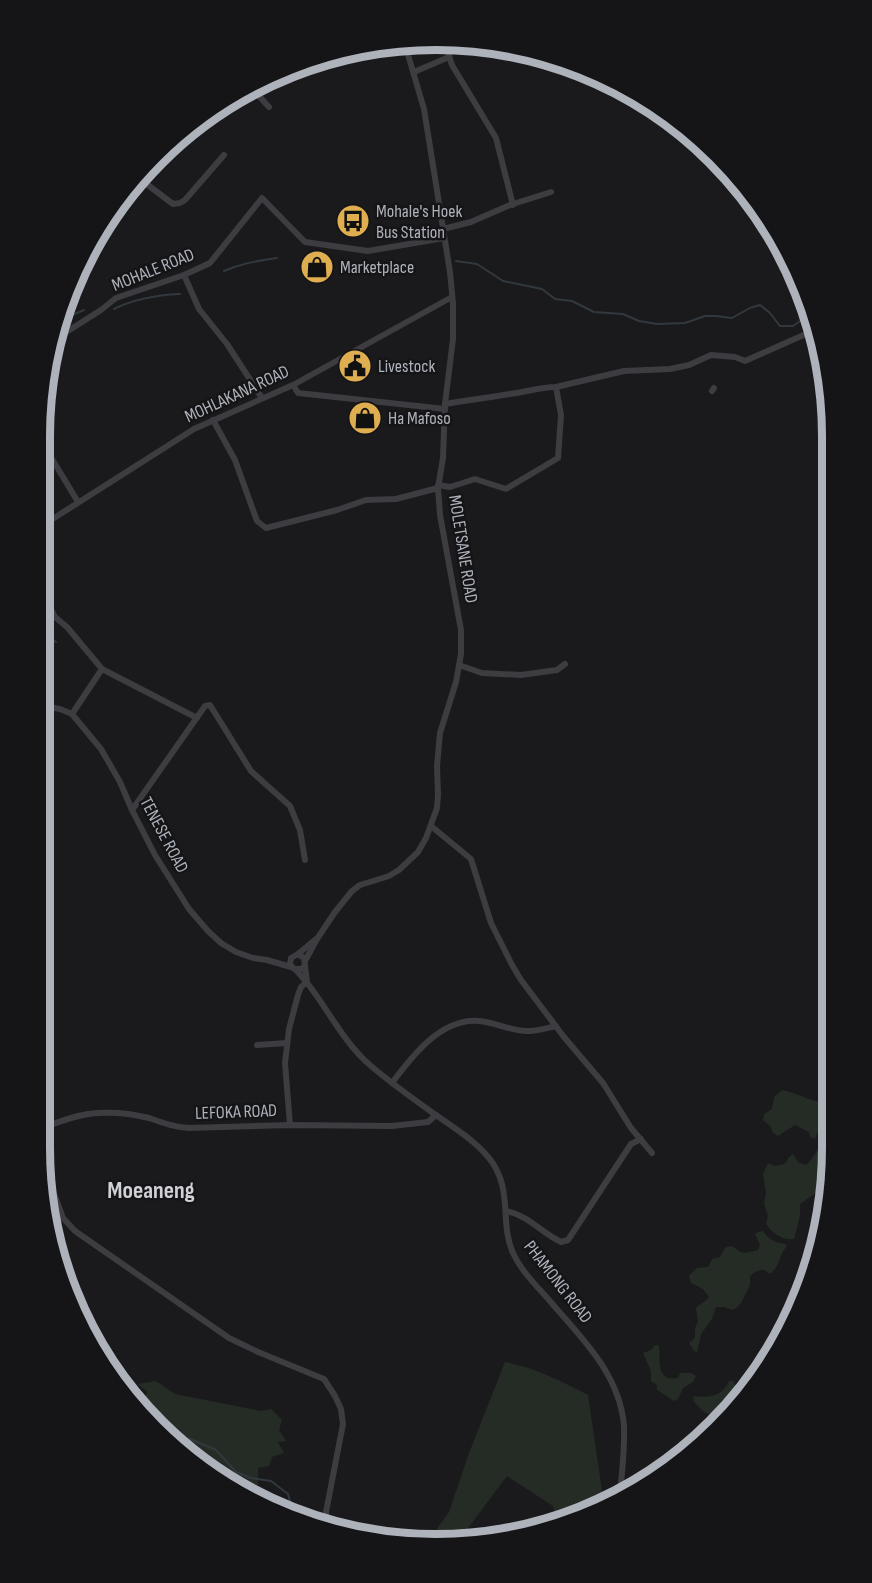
<svg xmlns="http://www.w3.org/2000/svg" width="872" height="1583" viewBox="0 0 872 1583" font-family="'Sofia Sans Condensed',sans-serif">
  <style>
    .green { fill: #242c25 }
    .lines { fill: none; stroke-linecap: round; stroke-linejoin: round }
    .stream { stroke: #31393f; stroke-width: 2 }
    .minor { stroke: #3c3c41; stroke-width: 6 }
    .labels { text-anchor: middle; dominant-baseline: central; stroke-width: 5; stroke-linejoin: round; paint-order: stroke }
    .poi-label { font-size: 18px; fill: #aeb2ba; stroke: #151517; text-anchor: start }
    .street-label { font-size: 18px; fill: #aeb2ba; stroke: #151517 }
    .district-label { font-size: 24px; font-weight: bold; fill: #cfd1d6; stroke: #151517 }
    .rim { fill: none; stroke: #aeb2ba; stroke-width: 8 }
  </style>
  <rect width="100%" height="100%" fill="#1a1a1c"/>
  <g class="green">
    <path d="M766 216 796 276 790 275 787 269 786 264 781 258 779 251 780 243 768 224Z"/>
    <path d="M782 1090C797 1093 809 1101 823 1102L827 1107 815 1139 810 1137 809 1132 795 1125 778 1136 773 1133 770 1126 763 1120 764 1114 772 1109 774 1097Z"/>
    <path d="M826 1139H832V1173L829 1189 813 1195 800 1204V1216L794 1239C783 1241 771 1233 766 1223L768 1216 764 1203 766 1193 763 1174 768 1163 775 1166 785 1164 789 1157 793 1154 799 1163 806 1165C815 1157 818 1147 826 1139Z"/>
    <path d="M763 1231C769 1240 775 1242 785 1244L787 1246C778 1256 781 1265 770 1274L764 1270C758 1270 753 1272 750 1277 751 1285 749 1286 746 1293 742 1301 741 1306 732 1310L724 1307H716L712 1319 701 1334 697 1352 694 1351 689 1343 695 1338V1328L698 1321 696 1308C700 1303 706 1302 709 1297L703 1289 691 1283 689 1276 697 1268 708 1267 712 1259 720 1257 725 1248 730 1246C735 1247 737 1250 741 1252 746 1254 753 1251 758 1250L760 1245 755 1234 758 1232Z"/>
    <path d="M655 1345 659 1346C661 1360 655 1382 678 1378L680 1373H691L696 1376 693 1382 683 1388 678 1399 674 1401 657 1390V1385L651 1381V1371L643 1353 651 1350Z"/>
    <path d="M505 1362C536 1368 560 1381 588 1395L604 1504 588 1514 558 1521 553 1506 507 1476 457 1543 431 1540 434 1533 449 1512 469 1453Z"/>
    <path d="M156 1381 175 1394 261 1411 271 1409 282 1420 279 1430 286 1441 278 1442 284 1453 272 1457 269 1466 258 1468V1491L253 1494 216 1477 125 1393 145 1395 148 1392 137 1384Z"/>
    <path d="M729 1381H733L737 1387 734 1389 739 1396 722 1416C708 1417 701 1411 693 1400L694 1396C709 1398 722 1397 729 1381Z"/>
  </g>
  <g class="lines">
    <g class="stream">
      <path d="M456 261 477 264 503 281 542 289 555 299 572 301 594 312 623 314 639 321 657 324 685 323 705 316H716L732 318 750 308 760 305 770 313 780 326H793L813 312"/>
      <path d="M224 271C242 263 258 261 277 258"/>
      <path d="M114 309C134 299 157 295 180 294"/>
      <path d="M810 315 815 321"/>
      <path d="M58 321 84 310"/>
      <path d="M818 335V336"/>
      <path d="M829 381 825 395 824 407 830 412"/>
      <path d="M40 638 51 639 56 642"/>
      <path d="M173 1437 190 1439 216 1450 236 1472 251 1478 271 1481 288 1494 293 1512"/>
    </g>
    <g class="minor">
      <path d="M444 41 452 65 496 138 513 205"/>
      <path d="M414 72 449 57"/>
      <path d="M250 86 269 107"/>
      <path d="M136 176 173 204 180 203 185 200 224 155"/>
      <path d="M443 229 471 222 510 205 551 192"/>
      <path d="M184 275 199 309 227 344 262 398"/>
      <path d="M51 344 57 338 101 310 116 298 184 275 210 263 262 198 305 242 368 251 444 238"/>
      <path d="M293 385 298 393 445 409"/>
      <path d="M712 391 714 388"/>
      <path d="M445 404C467 400 488 398 510 394 525 392 541 387 556 387L624 371 670 369 689 365 711 355 735 357 745 361 817 329"/>
      <path d="M213 420 235 460 257 521 266 528 337 510 366 500 396 499 438 488"/>
      <path d="M40 439 78 502"/>
      <path d="M438 485 450 487 475 479 506 489 558 458 561 415 556 387"/>
      <path d="M40 527 194 429 293 385 452 297"/>
      <path d="M40 589 55 617 67 627 102 669 197 718"/>
      <path d="M459 665 482 673 521 675 557 670 565 664"/>
      <path d="M39 705 60 709 72 714 101 749 120 782 132 810 155 855 189 909 208 931 221 943 236 952 253 958 267 960 291 967"/>
      <path d="M72 714 102 669"/>
      <path d="M132 810 205 706 210 705 251 771 290 806 300 830 305 860"/>
      <path d="M431 826 471 859 491 923 512 965 521 980 564 1037 603 1083 631 1128 652 1153"/>
      <path d="M298 954 316 939"/>
      <path d="M305 961 317 939 335 912 352 891 360 885 389 876 399 870 418 852 426 838 437 808 438 795 437 766 440 733 456 682 461 654V630L440 515 438 488 443 458 445 404 453 339V303L450 272 424 109 404 41"/>
      <path d="M305 966 301 969H294L290 964 291 958 298 954 304 958 307 982"/>
      <path d="M296 970C300 975 304 979 308 984 329 1011 344 1043 371 1066 391 1083 412 1098 433 1113 452 1126 474 1140 489 1158 514 1189 499 1223 513 1253 522 1273 541 1290 555 1307 586 1342 620 1377 624 1426 625 1448 622 1472 620 1494"/>
      <path d="M257 1045 287 1043"/>
      <path d="M392 1083C412 1056 441 1018 479 1021 495 1022 512 1032 529 1031 538 1031 547 1028 556 1026"/>
      <path d="M290 1125 285 1063 289 1029 298 995 301 987 307 982"/>
      <path d="M39 1128C60 1123 75 1114 98 1113 114 1112 133 1114 149 1118 163 1123 174 1127 189 1128L290 1125 392 1126 428 1122 436 1115"/>
      <path d="M42 1164 48 1177 63 1218 75 1231 229 1338 258 1352 324 1379 335 1396 341 1409 343 1424 326 1512 327 1523 331 1530"/>
      <path d="M506 1211C530 1216 540 1232 561 1242L568 1240 631 1144 641 1139"/>
    </g>
  </g>
  <defs>
    <g id="bus-disc" transform="scale(1.725)"><circle r="9.5" fill="#deae50" stroke="#151517"/><path d="M-5-6H5V4H4V6H2V4H-2V6H-4V4H-5ZM-3.5-4V0h7V-4ZM-3.5 1.2v1.5H-2V1.2ZM2 1.2v1.5H3.5V1.2Z" fill="#111"/></g>
    <g id="shop-disc" transform="scale(1.725)"><circle r="9.5" fill="#deae50" stroke="#151517"/><path d="M-5-2.5h2.3a2.7 3.5 0 0 1 5.4 0H5L5.5 6h-11ZM-1.5-2.5h3a1.5 2.3 0 0 0-3 0Z" fill="#111"/></g>
    <g id="civic-disc" transform="scale(1.725)"><circle r="9.5" fill="#deae50" stroke="#151517"/><path d="M-.6-6.5H3V-4.5H.6V-3L4-1V1h2V6H-6V1h2V-1L-.6-3ZM-1.2 2.5V6h2.4V2.5Z" fill="#111"/></g>
  </defs>
  <g fill-rule="evenodd">
    <use href="#bus-disc" x="353" y="221"/>
    <use href="#shop-disc" x="317" y="267"/>
    <use href="#civic-disc" x="355" y="366"/>
    <use href="#shop-disc" x="365" y="418"/>
  </g>
  <g class="labels">
    <g class="poi-label">
      <text x="376" y="211">Mohale's Hoek<tspan x="376" dy="21">Bus Station</tspan></text>
      <text x="340" y="267">Marketplace</text>
      <text x="378" y="366">Livestock</text>
      <text x="388" y="418">Ha Mafoso</text>
    </g>
    <g class="street-label">
      <text transform="translate(153 270) rotate(-22)">MOHALE ROAD</text>
      <text transform="translate(237 394) rotate(-25)">MOHLAKANA ROAD</text>
      <text transform="translate(463 549) rotate(81)">MOLETSANE ROAD</text>
      <text transform="translate(164 835) rotate(62)">TENESE ROAD</text>
      <text transform="translate(236 1112) rotate(-2)">LEFOKA ROAD</text>
      <text transform="translate(558 1282) rotate(52)">PHAMONG ROAD</text>
    </g>
    <g class="district-label">
      <text x="151" y="1190">Moeaneng</text>
    </g>
  </g>
  <path d="M0 0H872V1583H0ZM436 50H436A386 386 0 0 1 822 436V1148A386 386 0 0 1 436 1534H436A386 386 0 0 1 50 1148V436A386 386 0 0 1 436 50Z" fill="#151517" fill-rule="evenodd"/>
  <path class="rim" d="M436 50H436A386 386 0 0 1 822 436V1148A386 386 0 0 1 436 1534H436A386 386 0 0 1 50 1148V436A386 386 0 0 1 436 50Z"/>
</svg>
